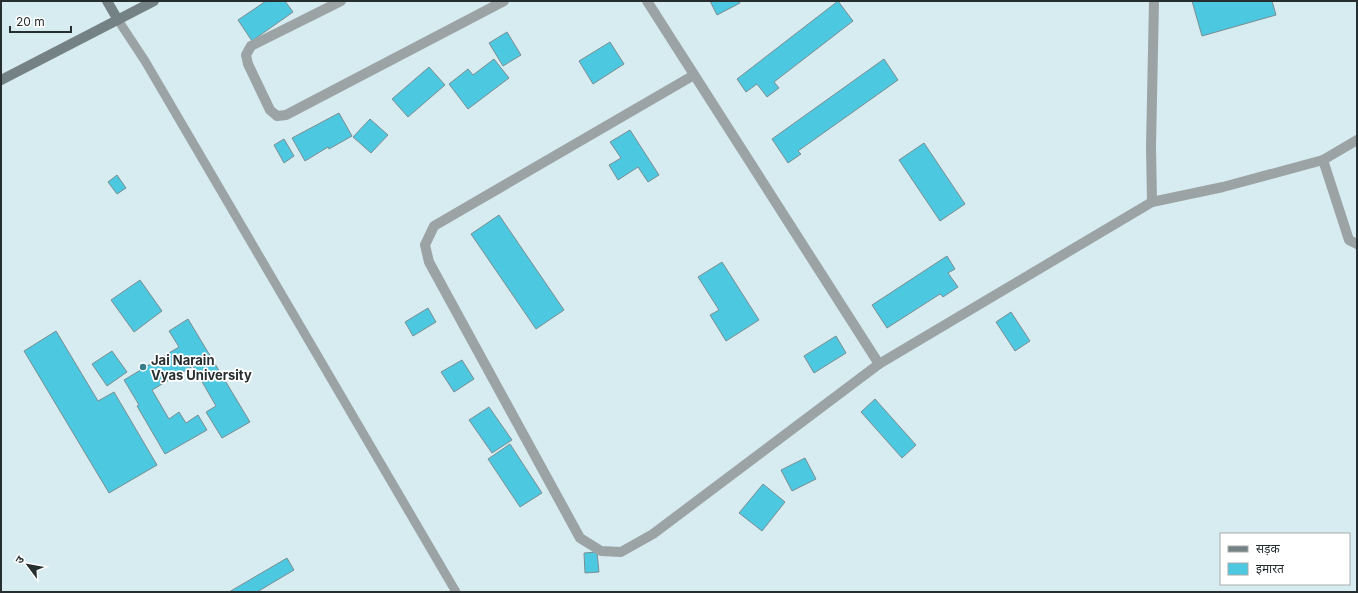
<svg xmlns="http://www.w3.org/2000/svg" width="1358" height="593" viewBox="0 0 1358 593" font-family="Inter,'Noto Sans Devanagari',sans-serif">
  <style>
    .building { fill: #4cc8e0; stroke: #7b8e92 }
    .lines { fill: none; stroke-linecap: round; stroke-linejoin: round }
    .lane { stroke: #9ba3a5; stroke-width: 9 }
    .street { stroke: #9ba3a5; stroke-width: 10 }
    .secondary { stroke: #758285; stroke-width: 10 }
    .poi-dot { fill: #377c8a; stroke: #fff; stroke-width: 1.5 }
    .labels { text-anchor: middle; dominant-baseline: central; stroke-width: 3.5; stroke-linejoin: round; paint-order: stroke }
    .poi-label { font-size: 13px; font-weight: bold; fill: #262e30; stroke: #fff; text-anchor: start }
  </style>
  <rect width="100%" height="100%" fill="#d7ecf1"/>
  <g class="building">
    <path d="M266 1H285L293 12 252 41 238 20Z"/>
    <path d="M710 1H739L740 3 717 15Z"/>
    <path d="M838 1 853 21 774 82 779 88 767 97 757 84 746 92 737 79Z"/>
    <path d="M1192 1H1272L1276 15 1202 36Z"/>
    <path d="M507 32 521 55 503 66 489 43Z"/>
    <path d="M610 42 624 64 593 84 579 61Z"/>
    <path d="M494 59 509 78 468 109 449 84 468 69 473 75Z"/>
    <path d="M884 59 898 80 798 151 801 154 788 163 772 139Z"/>
    <path d="M429 67 445 85 408 117 392 99Z"/>
    <path d="M339 113 352 136 329 149 328 147 305 161 292 138Z"/>
    <path d="M370 119 388 135 371 153 353 137Z"/>
    <path d="M630 130 659 175 648 182 638 167 618 180 609 165 621 158 610 142Z"/>
    <path d="M284 139 294 156 284 163 274 145Z"/>
    <path d="M924 143 965 204 940 221 899 160Z"/>
    <path d="M117 175 126 188 117 194 108 182Z"/>
    <path d="M499 215 564 310 536 329 471 234Z"/>
    <path d="M947 256 955 269 948 273 958 287 943 297 940 294 887 328 872 305Z"/>
    <path d="M722 262 759 320 726 341 710 315 719 310 698 277Z"/>
    <path d="M140 280 162 311 134 332 111 300Z"/>
    <path d="M428 308 436 322 413 336 405 322Z"/>
    <path d="M1011 312 1030 341 1015 351 996 322Z"/>
    <path d="M188 319 250 422 222 438 206 412 216 406 193 366 152 390 169 419 179 412 186 423 198 415 207 430 165 454 137 406 139 405 124 380 179 347 169 331Z"/>
    <path d="M56 331 98 401 114 392 157 465 109 493 24 351Z"/>
    <path d="M836 336 846 353 814 373 804 356Z"/>
    <path d="M112 351 127 372 107 386 92 364Z"/>
    <path d="M462 360 474 379 454 392 441 372Z"/>
    <path d="M875 399 916 445 902 458 861 412Z"/>
    <path d="M489 407 512 440 492 453 469 420Z"/>
    <path d="M510 444 542 493 520 507 488 459Z"/>
    <path d="M805 458 816 479 792 491 781 470Z"/>
    <path d="M763 484 785 502 762 531 739 513Z"/>
    <path d="M597 552 599 572 585 573 584 553Z"/>
    <path d="M287 558 294 570 257 592H229Z"/>
  </g>
  <g class="lines">
    <path class="lane" d="M118 20 145 61 456 592"/>
    <g class="street">
      <path d="M341 1 251 46 246 55 248 64 270 110 277 116 286 115 504 1"/>
      <path d="M647 1 879 364"/>
      <path d="M694 75 434 226 425 245 429 262 580 538 601 551 621 552 653 534 879 364 1152 202 1151 146 1154 1"/>
      <path d="M1323 160 1349 240 1357 244"/>
      <path d="M1152 202 1223 187 1323 160 1357 140"/>
    </g>
    <g class="secondary">
      <path d="M107 1 118 20"/>
      <path d="M1 80 154 1"/>
    </g>
  </g>
  <circle class="poi-dot" cx="143" cy="367" r="4"/>
  <g class="labels">
    <g class="poi-label">
      <text x="151" y="360">Jai Narain<tspan x="151" dy="15">Vyas University</tspan></text>
    </g>
  </g>
  <rect width="1358" height="593" fill="none" stroke="#262e30" stroke-width="4"/>
  <rect x="1220" y="533" width="130" height="52" fill="#ffffff" stroke="#a8abac"/>
  <rect x="1228" y="546" width="20" height="6" fill="#758285" stroke="#a8abac"/>
  <text x="1256" y="553" font-size="12" fill="#262e30">सड़क</text>
  <rect x="1228" y="563" width="20" height="12" fill="#4cc8e0" stroke="#a8abac"/>
  <text x="1256" y="573" font-size="12" fill="#262e30">इमारत</text>
  <g transform="translate(28 565) rotate(302)" stroke="#ffffff" stroke-width="3" paint-order="stroke">
  <path d="M0-3L7 15L0 10L-7 15Z" fill="#262e30"/>
  <text y="-6" font-size="11" font-weight="bold" text-anchor="middle" fill="#262e30">उ</text>
  </g>
  <path d="M10 26v6h61v-6" fill="none" stroke="#262e30" stroke-width="2"/>
  <text x="16" y="26" font-size="12" fill="#262e30" stroke="#ffffff" stroke-width="3" paint-order="stroke">20 m</text>
</svg>
